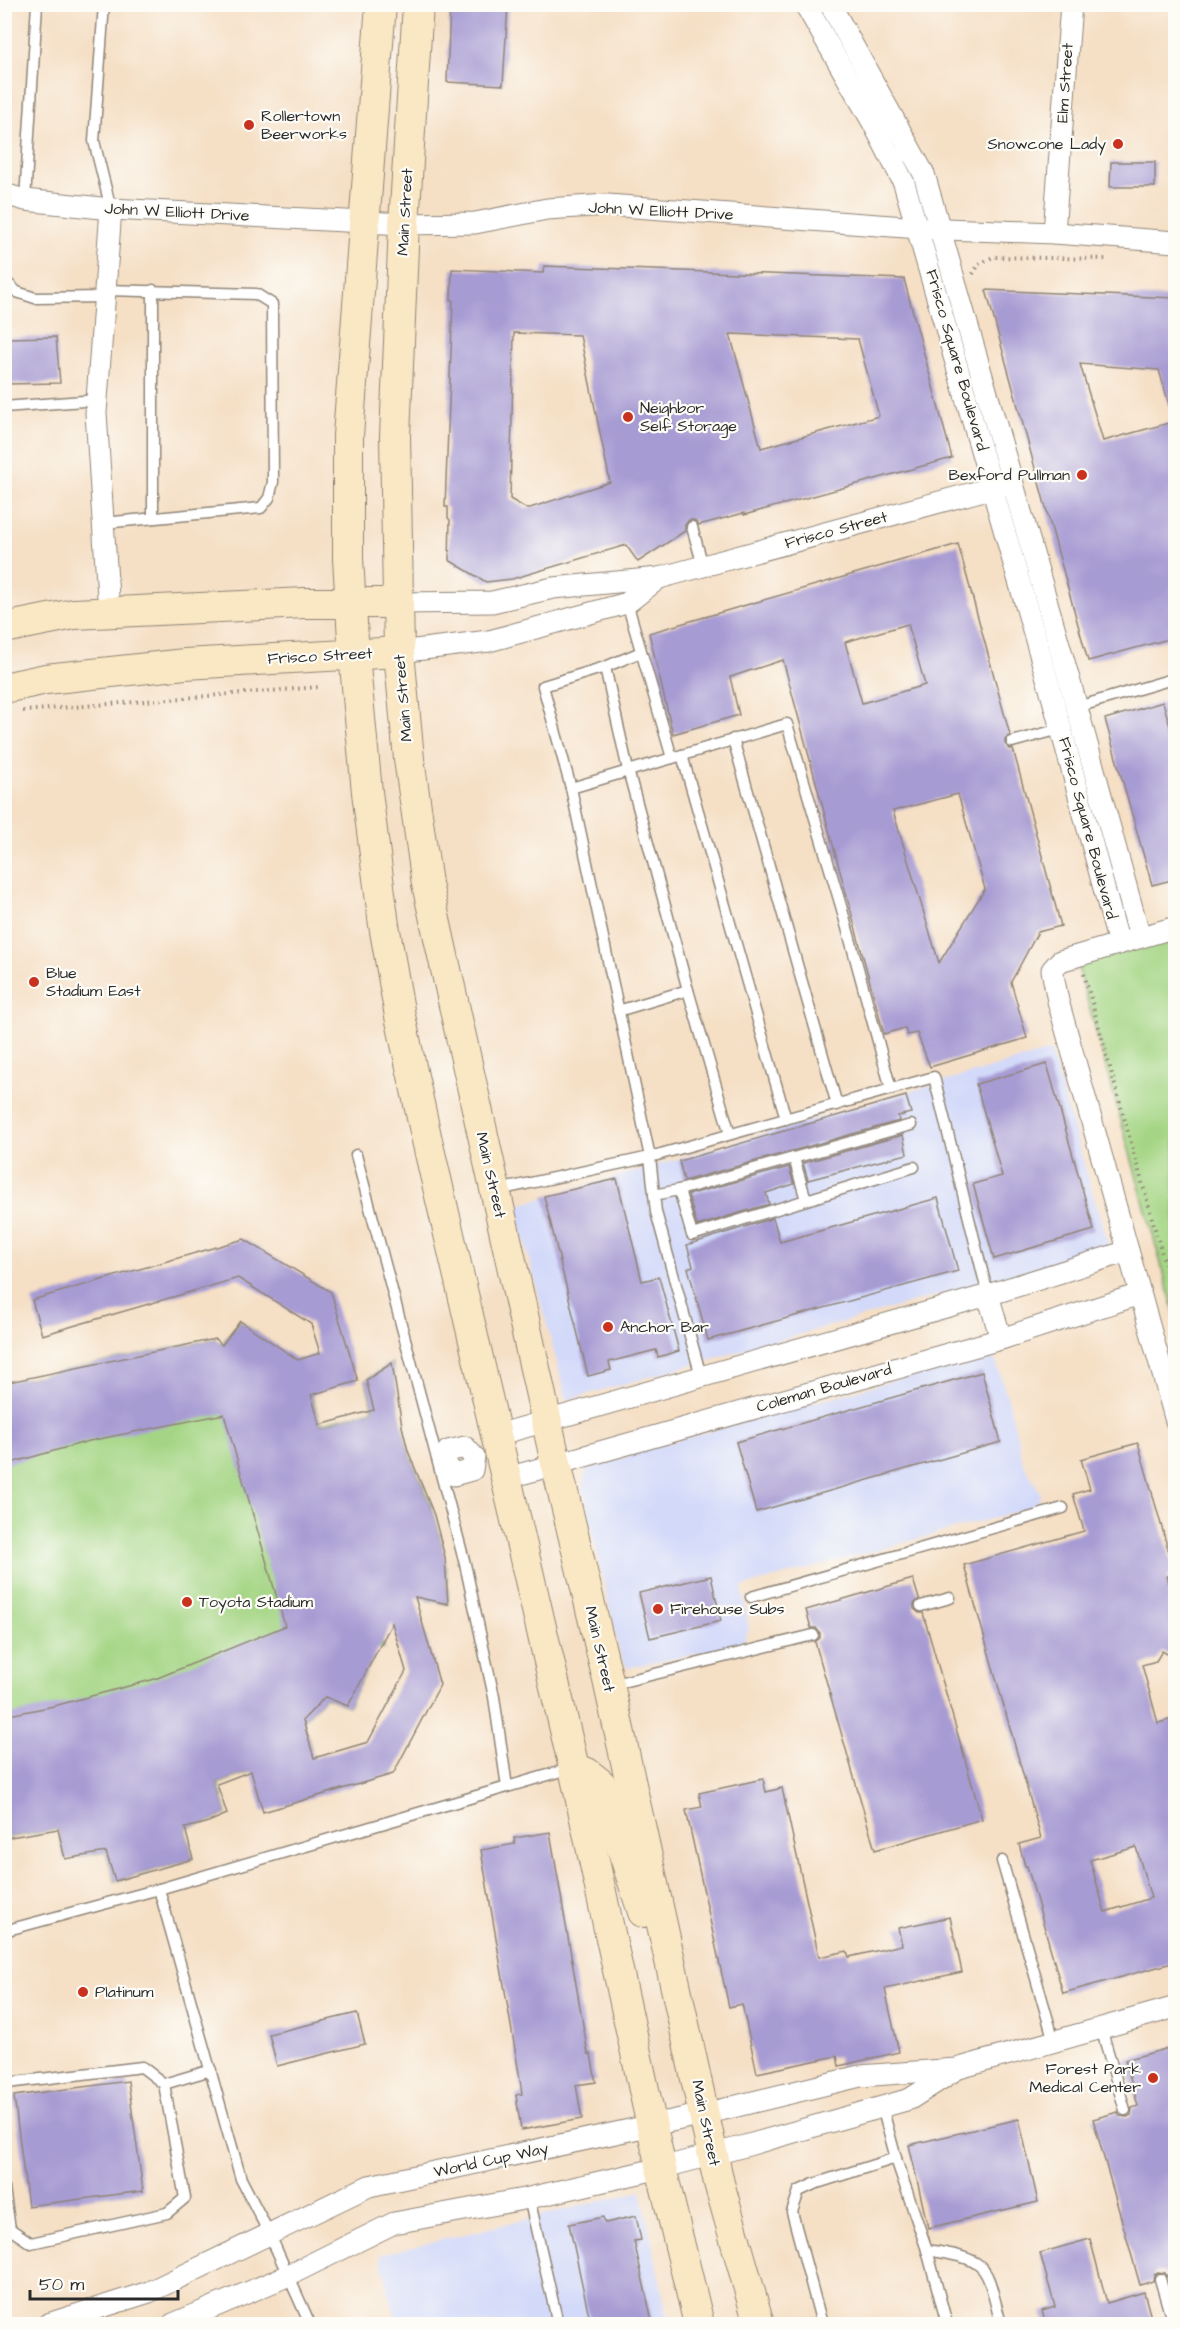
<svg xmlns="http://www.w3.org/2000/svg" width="1180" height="2329" viewBox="0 0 1180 2329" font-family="'Architects Daughter',sans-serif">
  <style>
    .built { fill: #d2d9f9 }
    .green { fill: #a4d584; stroke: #688058; stroke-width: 1.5 }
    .building { fill: #a79bd3; fill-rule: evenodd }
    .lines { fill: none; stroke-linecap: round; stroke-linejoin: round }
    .lane-casing { stroke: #908578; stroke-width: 13 }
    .street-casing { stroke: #908578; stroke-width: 23 }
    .secondary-casing { stroke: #908578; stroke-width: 32 }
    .path { stroke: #908578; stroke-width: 4; stroke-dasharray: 1.5 4.5; stroke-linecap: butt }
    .lane { stroke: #fff; stroke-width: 10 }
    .street { stroke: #fff; stroke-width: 21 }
    .secondary { stroke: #fae7c3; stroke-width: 30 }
    .poi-dot { fill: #c8321e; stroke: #fdfcf7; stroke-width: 2 }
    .labels { text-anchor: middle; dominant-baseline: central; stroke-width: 4.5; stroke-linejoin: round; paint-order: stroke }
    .street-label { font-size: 16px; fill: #2b2b2b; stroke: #fdfcf7 }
    .poi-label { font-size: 16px; fill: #2b2b2b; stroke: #fdfcf7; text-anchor: start }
  </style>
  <rect width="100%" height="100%" fill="#fdfcf7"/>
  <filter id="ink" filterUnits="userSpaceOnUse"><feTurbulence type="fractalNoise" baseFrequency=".0167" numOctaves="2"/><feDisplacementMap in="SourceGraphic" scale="12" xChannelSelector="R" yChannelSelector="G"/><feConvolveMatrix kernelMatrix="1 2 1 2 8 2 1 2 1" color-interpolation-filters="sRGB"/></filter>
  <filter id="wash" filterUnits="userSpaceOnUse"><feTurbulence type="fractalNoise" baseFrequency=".008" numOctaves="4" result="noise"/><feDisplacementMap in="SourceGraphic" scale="24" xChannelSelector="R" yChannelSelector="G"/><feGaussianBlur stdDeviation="1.35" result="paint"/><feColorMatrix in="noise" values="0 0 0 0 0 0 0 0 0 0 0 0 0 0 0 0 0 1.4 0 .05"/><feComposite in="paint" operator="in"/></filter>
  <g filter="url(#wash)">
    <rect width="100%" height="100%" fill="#f5dfc5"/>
    <g class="built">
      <path d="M1050 1051 1109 1247 567 1400 515 1206Z"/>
      <path d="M988 1354 996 1362 1008 1399 1023 1462 1041 1494 1034 1507 742 1587 749 1629 743 1644 628 1668 621 1658 583 1490 586 1470 664 1444Z"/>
      <path d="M641 2191 669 2324H397L380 2255Z"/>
    </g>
    <g class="green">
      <path d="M1175 936V1314L1077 964Z"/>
      <path d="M240 1321 296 1360 301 1359 320 1424 373 1410 366 1380 392 1363C396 1392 399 1421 408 1449 412 1464 420 1477 426 1492 440 1528 448 1564 448 1604L427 1600 416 1566 365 1582 384 1648 349 1647 372 1660 348 1706 325 1697 303 1720 311 1748 218 1784 227 1814 206 1823 185 1828 193 1859 115 1881 106 1852 65 1859 58 1829 5 1838V1383L215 1339 222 1344Z"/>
    </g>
    <g id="blocks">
      <g class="building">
        <path d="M450 4H508L503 85 447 82Z"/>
        <path d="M1111 162H1155V187H1110Z"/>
        <path d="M544 266 904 279 952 458 744 515V513L699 525 694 520H689L685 525V531L638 562 626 545 512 579 486 582 449 560 450 520 448 518V507H445L453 300H451L452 269 543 273ZM514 333 580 335 610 482 527 509 510 499ZM730 334 858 339 879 416 761 448Z"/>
        <path d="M986 290 1176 298V411H1171L1159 370 1080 364 1103 441 1176 421V637L1088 661Z"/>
        <path d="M56 337 60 383 4 384V338Z"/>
        <path d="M958 544 1010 735 1005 740V744L1010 749H1013L1061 926 1038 932 1011 982 1027 1038 930 1067 917 1033 907 1035 905 1028 884 1034 783 660 730 677 739 715 673 734 649 633ZM908 624 925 685 862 703 845 642ZM958 794 985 889 939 963 893 811Z"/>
        <path d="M1163 702 1176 747V879L1152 885 1105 719Z"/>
        <path d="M1047 1064 1094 1230 994 1259 973 1184 1002 1176 976 1084Z"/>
        <path d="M906 1096 911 1113 898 1116 899 1121 684 1181 679 1161Z"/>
        <path d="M903 1135 907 1154 808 1180 803 1163Z"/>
        <path d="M789 1167 794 1184 766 1193 769 1204 697 1226 688 1195Z"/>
        <path d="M617 1179 642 1281 659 1277 679 1351 658 1357 656 1350 609 1362 611 1370 588 1376 544 1196Z"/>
        <path d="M938 1198 958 1271 708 1340 688 1268 693 1266 687 1245 773 1218 780 1242Z"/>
        <path d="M244 1239 331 1292 358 1381 311 1395 320 1425 374 1410 366 1380 392 1363 402 1426 408 1451 434 1515 445 1557 448 1604 415 1597 440 1685 393 1774 263 1812 251 1771 217 1784 227 1814 206 1823 185 1828 193 1859 115 1881 106 1852 65 1859 58 1829 4 1838V1716L54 1706 155 1679 285 1626 224 1414 89 1441 4 1465V1383L215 1339 222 1345 240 1321 298 1360 320 1353 311 1324 238 1278 42 1335 32 1300ZM392 1623 406 1671 368 1742 314 1758 303 1720 325 1697 348 1706Z"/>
        <path d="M982 1372 1001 1442 756 1512 736 1442Z"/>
        <path d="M1138 1443 1175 1574 1167 1576 1176 1606V1659L1162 1651 1156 1661 1142 1665 1158 1723 1176 1718V1962L1063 1993 1027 1866H1025L1019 1844 1041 1838 964 1565 1084 1531 1073 1494 1090 1489 1081 1459ZM1136 1847 1151 1898 1105 1912 1090 1860Z"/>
        <path d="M711 1576 721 1621 650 1638 639 1593Z"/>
        <path d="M913 1579 919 1599 914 1604V1609L919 1613H923L982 1819 875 1850 815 1642 820 1638V1633L816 1628H811L806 1610Z"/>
        <path d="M763 1779 766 1792 782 1788 819 1957 847 1951 849 1957 902 1945 898 1928 950 1917 962 1972 885 1989 899 2052 839 2066 837 2056 757 2073 742 2004 729 2007 686 1810 702 1807 699 1793Z"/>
        <path d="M550 1832 588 2054H591L596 2082 576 2085 582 2119 521 2130 516 2095 522 2094 519 2073 481 1850 515 1844 514 1838Z"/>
        <path d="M357 2013 365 2044 277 2066 269 2034Z"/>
        <path d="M1176 2046V2275L1167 2277 1165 2273 1158 2272 1154 2274 1153 2281 1140 2285 1093 2119 1118 2112 1120 2116 1127 2117 1131 2115 1132 2108 1138 2106 1125 2060Z"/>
        <path d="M128 2081 143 2191 28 2206 14 2096Z"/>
        <path d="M1019 2119 1038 2202 928 2228 909 2145Z"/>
        <path d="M636 2216 641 2240 634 2241 653 2325H591L569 2224 603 2217 605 2223Z"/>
        <path d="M1090 2239 1107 2303 1144 2292 1153 2325H1046L1042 2311 1055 2307 1040 2253Z"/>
      </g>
    </g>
  </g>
  <g filter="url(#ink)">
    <use href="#blocks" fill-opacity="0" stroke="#908578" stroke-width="1.5"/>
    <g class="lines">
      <g class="lane-casing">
        <g id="lane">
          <path d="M104 4 94 141 111 209"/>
          <path d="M25 200 37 4"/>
          <path d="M4 280 17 292 35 298 104 297"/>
          <path d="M4 407 97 400"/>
          <path d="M153 518V290"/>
          <path d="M103 523 261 508 269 498 273 482 272 304 256 294 105 290"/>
          <path d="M692 527 703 566"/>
          <path d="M626 599 672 758"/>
          <path d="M605 667 641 652"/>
          <path d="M1074 708 1176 678"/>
          <path d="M733 739 837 1105"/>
          <path d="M1012 742 1064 728"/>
          <path d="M682 755 786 1119"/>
          <path d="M571 788 543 686 605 667 628 770 688 990"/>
          <path d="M618 1011 688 990 730 1134"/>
          <path d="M356 1155 465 1564 494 1697 507 1787"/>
          <path d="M794 1158 806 1200"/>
          <path d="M498 1190 650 1157 934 1077 988 1295"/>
          <path d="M679 1190 692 1235 914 1167"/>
          <path d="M654 1195 683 1189 911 1125"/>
          <path d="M701 1376 656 1212 650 1157 571 788 787 724 841 906 891 1089"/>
          <path d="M751 1597 1063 1508"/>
          <path d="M921 1606 950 1598"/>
          <path d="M610 1685 813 1635"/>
          <path d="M1002 1861 1054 2041"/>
          <path d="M159 1889 241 2179 269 2233 310 2324"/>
          <path d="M4 1931 159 1889 572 1768"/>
          <path d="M1101 2028 1125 2110"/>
          <path d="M164 2084 211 2070"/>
          <path d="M4 2086 7 2083 142 2067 164 2084 185 2198 167 2213 31 2243 10 2229 4 2188"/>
          <path d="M882 2107 897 2162 927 2250C992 2260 985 2265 1001 2324"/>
          <path d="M529 2198 558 2324"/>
          <path d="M927 2250 947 2324"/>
          <path d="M1160 2279 1173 2324"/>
          <path d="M822 2324 792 2212 799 2191 814 2184 896 2158"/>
        </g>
      </g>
      <g class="street-casing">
        <g id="street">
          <path d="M805 4 872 121 904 183 1051 692 1119 944"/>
          <path d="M830 4 924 174 1071 686 1140 937"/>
          <path d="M4 194 25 200 111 209 404 224 475 223 547 209 607 205 919 228 1054 233 1176 242"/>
          <path d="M1054 233 1071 4"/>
          <path d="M397 603 492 602 553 588 659 578 1006 484"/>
          <path d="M109 612 96 413 111 209"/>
          <path d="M399 652 489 641 627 603 659 578"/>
          <path d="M1176 927 1060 961 1052 970 1058 1001 1176 1421"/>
          <path d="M988 1295 1001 1339"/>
          <path d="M497 1435 988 1295 1128 1251"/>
          <path d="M465 1447 474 1457 472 1470 454 1475 445 1463 448 1451Z"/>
          <path d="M507 1478 1001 1339 1140 1294"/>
          <path d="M48 2324 149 2292 369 2186 704 2114 860 2076 956 2069 1176 2007"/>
          <path d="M173 2324 287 2276 394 2223 529 2198 661 2168 745 2146 910 2099 955 2070"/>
        </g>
      </g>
      <g class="secondary-casing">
        <g id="secondary">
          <path d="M381 4 348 436V559L354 655 367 792 384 925 400 1016 426 1136 574 1768 661 2168 699 2324"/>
          <path d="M418 4 404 224 395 436 399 652 409 759 427 884 556 1463 608 1680 719 2183 759 2324"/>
          <path d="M4 628 74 614 305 603H397"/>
          <path d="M4 688 46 679 185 664 399 652"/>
          <path d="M574 1768 587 1773 601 1784 643 1912"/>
        </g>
      </g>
      <g class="path">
        <path d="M973 274 979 264 993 257 1108 259"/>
        <path d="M23 711 319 687"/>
        <path d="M1084 974 1176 1304"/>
      </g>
      <use href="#lane" class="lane"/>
      <use href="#street" class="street"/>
      <use href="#secondary" class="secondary"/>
    </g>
  </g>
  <g class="poi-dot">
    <circle cx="249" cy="125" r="6"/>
    <circle cx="1118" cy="144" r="6"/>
    <circle cx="628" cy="417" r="6"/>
    <circle cx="1082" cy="475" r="6"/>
    <circle cx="34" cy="982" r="6"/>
    <circle cx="608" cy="1327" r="6"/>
    <circle cx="187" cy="1602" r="6"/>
    <circle cx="658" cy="1609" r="6"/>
    <circle cx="83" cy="1992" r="6"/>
    <circle cx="1153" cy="2078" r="6"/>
  </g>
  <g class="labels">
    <g class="street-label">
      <text transform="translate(1065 83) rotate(-86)">Elm Street</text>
      <text transform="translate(661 211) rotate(3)">John W Elliott Drive</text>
      <text transform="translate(177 212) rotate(3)">John W Elliott Drive</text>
      <text transform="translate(405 212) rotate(-87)">Main Street</text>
      <text transform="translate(957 360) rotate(74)">Frisco Square Boulevard</text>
      <text transform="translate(836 530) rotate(-15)">Frisco Street</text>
      <text transform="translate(320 656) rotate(-3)">Frisco Street</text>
      <text transform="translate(403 698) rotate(-95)">Main Street</text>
      <text transform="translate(1088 828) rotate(75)">Frisco Square Boulevard</text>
      <text transform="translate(491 1175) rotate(77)">Main Street</text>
      <text transform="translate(824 1388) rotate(-16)">Coleman Boulevard</text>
      <text transform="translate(600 1649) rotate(77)">Main Street</text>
      <text transform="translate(706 2123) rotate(78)">Main Street</text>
      <text transform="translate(491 2160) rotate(-12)">World Cup Way</text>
    </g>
    <g class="poi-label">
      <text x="261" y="116">Rollertown<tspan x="261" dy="18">Beerworks</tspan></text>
      <text x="1106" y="144" text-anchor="end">Snowcone Lady</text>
      <text x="640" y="408">Neighbor<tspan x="640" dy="18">Self Storage</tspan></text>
      <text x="1070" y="475" text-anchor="end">Bexford Pullman</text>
      <text x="46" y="973">Blue<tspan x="46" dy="18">Stadium East</tspan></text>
      <text x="620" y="1327">Anchor Bar</text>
      <text x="199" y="1602">Toyota Stadium</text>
      <text x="670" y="1609">Firehouse Subs</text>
      <text x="95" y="1992">Platinum</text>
      <text x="1141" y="2069" text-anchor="end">Forest Park<tspan x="1141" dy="18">Medical Center</tspan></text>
    </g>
  </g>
  <rect width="1180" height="2329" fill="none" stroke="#fdfcf7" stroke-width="24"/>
  <path d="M30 2290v9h148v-9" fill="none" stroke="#2b2b2b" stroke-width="3"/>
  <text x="39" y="2290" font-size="18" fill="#2b2b2b" stroke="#fdfcf7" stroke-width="4.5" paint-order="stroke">50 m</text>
</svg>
